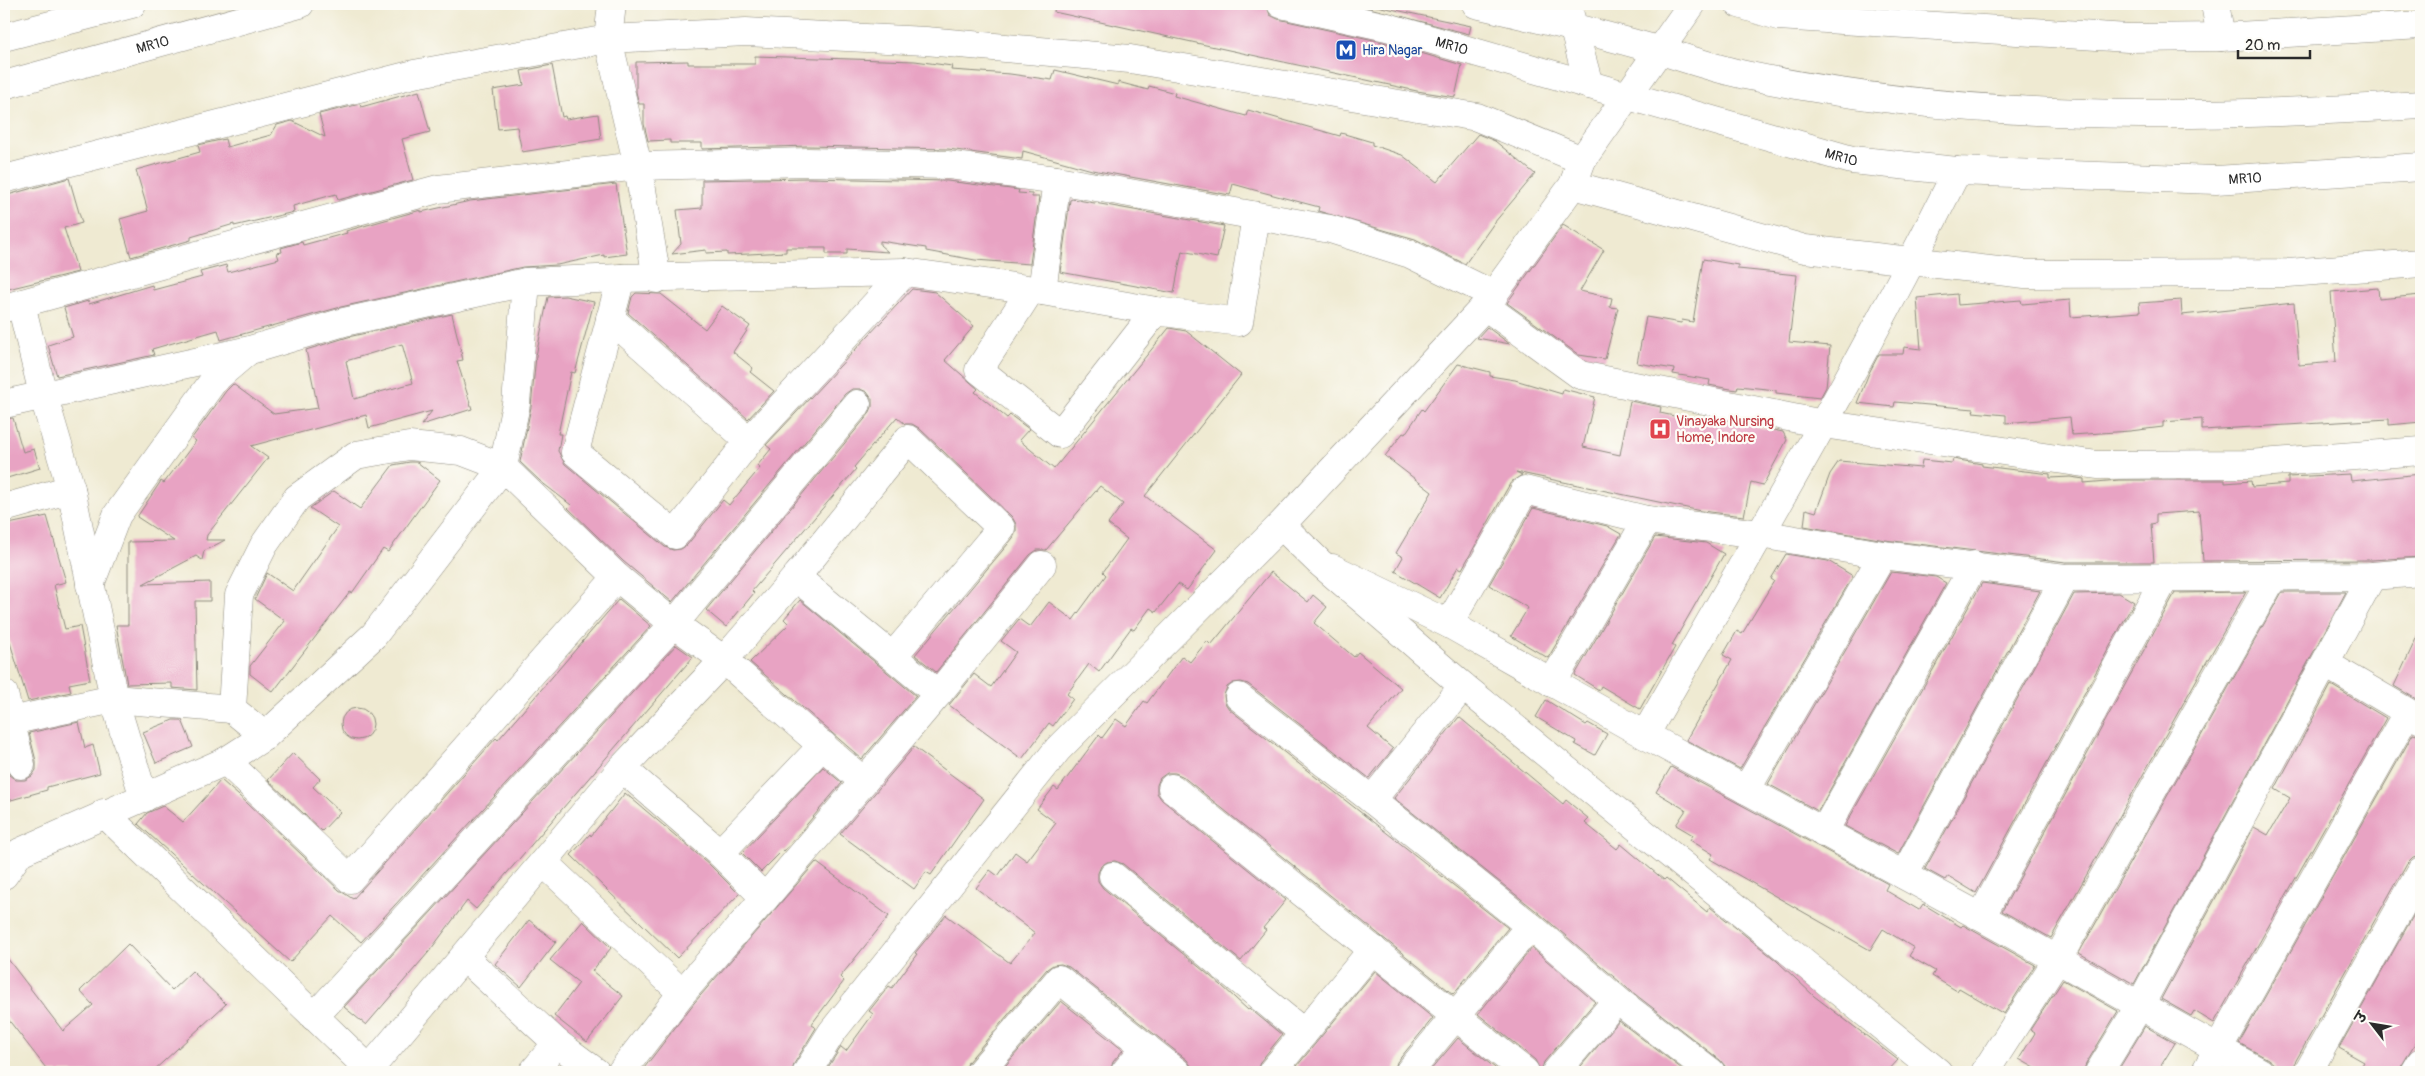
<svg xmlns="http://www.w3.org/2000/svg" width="2425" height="1076" viewBox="0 0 2425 1076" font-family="Pangolin,'Playpen Sans Deva',sans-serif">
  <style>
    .building { fill: #e8a3c3; fill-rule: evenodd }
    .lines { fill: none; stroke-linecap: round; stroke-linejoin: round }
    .street-casing { stroke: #8d8a7e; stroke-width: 29 }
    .secondary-casing { stroke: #8d8a7e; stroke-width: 29 }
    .primary-casing { stroke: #8d8a7e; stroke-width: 29 }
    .street { stroke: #fff; stroke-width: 28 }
    .secondary { stroke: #fff; stroke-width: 28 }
    .primary { stroke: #fff; stroke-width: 28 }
    .labels { text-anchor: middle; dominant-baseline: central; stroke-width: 4.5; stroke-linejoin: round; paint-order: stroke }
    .street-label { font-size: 14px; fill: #2b2b2b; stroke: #fdfcf7 }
    .transit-label { font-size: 14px; fill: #164399; stroke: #fdfcf7; text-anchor: start }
    .health-label { font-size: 14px; fill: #be3a42; stroke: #fdfcf7; text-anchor: start }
  </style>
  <rect width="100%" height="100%" fill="#fdfcf7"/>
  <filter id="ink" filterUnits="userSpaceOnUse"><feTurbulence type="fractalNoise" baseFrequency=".02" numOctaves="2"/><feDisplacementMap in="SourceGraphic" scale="10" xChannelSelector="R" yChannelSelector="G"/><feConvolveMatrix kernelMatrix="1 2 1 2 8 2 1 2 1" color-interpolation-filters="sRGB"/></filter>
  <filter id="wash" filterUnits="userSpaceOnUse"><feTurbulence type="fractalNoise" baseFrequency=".0096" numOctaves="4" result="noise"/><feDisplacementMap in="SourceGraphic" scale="20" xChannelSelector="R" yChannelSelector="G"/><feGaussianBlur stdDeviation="1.12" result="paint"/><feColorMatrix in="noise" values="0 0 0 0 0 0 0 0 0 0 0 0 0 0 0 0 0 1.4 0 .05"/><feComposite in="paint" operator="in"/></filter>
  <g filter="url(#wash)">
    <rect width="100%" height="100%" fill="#efead2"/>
    <g id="blocks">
      <g class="building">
        <path d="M1055 4H1266L1270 15 1278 19 1383 42 1462 65 1455 97 1417 91 1054 12Z"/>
        <path d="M1354 4H1367L1471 26 1469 34Z"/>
        <path d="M755 56 915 61 952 66 951 70 1010 74 1052 80 1055 70 1118 85V82L1148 90 1149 86 1175 93 1174 96 1246 116 1248 110 1340 136 1341 133 1372 142V145L1402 155 1437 182 1478 134 1495 141 1535 174 1494 223 1465 264 1415 239 1318 211 1319 207 1258 191 1233 184 1230 195 1092 170 1023 151 1022 159 948 149 808 146 702 149V143H670V140L648 141 644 124V104H639L636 92V62L688 61V64H755Z"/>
        <path d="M552 65 562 117 565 116 566 119 598 114 601 139 522 152 517 127 498 129 493 90 524 85 521 71Z"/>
        <path d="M419 91 430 132 402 139 413 180 338 200 336 194 293 206 294 212 234 226V224L191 237V240L131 257 120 219 148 211 136 170 200 152 198 145 225 139 227 147 271 135 277 125 292 121 325 137 319 114 360 104 361 107Z"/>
        <path d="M69 178 82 223 64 228 78 272 4 290V196Z"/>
        <path d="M808 178 947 181 1019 190 1018 193 1032 194V197H1039L1030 264 975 260 926 251V248L880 241V245L888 252 847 249V254H826V248H786V252L749 254 727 255V252L706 253V250L672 254 681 244 677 210 702 208V180Z"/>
        <path d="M616 184 627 254 604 257V255L557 265 523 267 341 307 221 340 218 330 152 349 154 355 57 376 48 345 73 337 64 308 88 301 89 304 152 285 153 290 202 277 200 272 226 265 228 272 279 259 277 253 282 252 281 248 302 242 303 245 347 233 346 231 421 210V212L470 201Z"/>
        <path d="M1072 199 1224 226 1217 258 1182 251 1174 293 1060 272 1070 200Z"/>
        <path d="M1563 225 1604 250 1580 291 1612 298 1610 307 1618 308 1605 359 1579 355 1507 303Z"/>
        <path d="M1703 259 1738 265V269L1797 275 1789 342 1830 346 1826 387 1820 398 1776 393V390L1738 386 1737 390 1725 388 1709 385 1710 380 1673 374 1674 369 1637 363 1646 317 1681 323 1682 320 1693 322Z"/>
        <path d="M2378 288 2379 299 2421 295V422L2389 425V419L2202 430V419L2163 422V427L2130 431 2072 435 2070 417 2006 423V415L1973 412 1974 409 1895 402 1894 407 1857 403 1869 373 1879 354H1903L1904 347 1921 349 1917 298 1957 294 1958 305 2021 300 2022 304 2070 300 2071 317 2140 312 2139 303 2181 300 2182 315 2294 303 2299 365 2336 362 2331 292Z"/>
        <path d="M912 289 935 292 974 326 945 360 978 389 975 392 1007 418 1010 415 1029 429 1019 440 1054 469 1169 328 1186 331 1241 375 1145 496 1217 550 1187 590 1178 584 1156 612 1150 608 1134 630 1131 628 1099 672 1089 664 1067 694 1073 699 1053 726 1049 723 1022 759 949 705 974 674 991 687 1016 652 1001 641 1019 619 1030 627 1049 602 1073 620 1106 575 1103 572 1127 539 1108 524 1123 504 1100 486 1046 550H1037L1030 555 936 672 915 655 1013 538 1016 532V524L1012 517 919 428 912 424H905L897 417 854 467 856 469 752 591 754 593 726 627 706 610 869 414 872 407V399L867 392 860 389H852L845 394 672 602 623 561 568 508 571 505 540 481 520 462 531 407 536 356 548 297 565 296 594 302 575 373 571 372 558 434H561L558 451 565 464 665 547 673 550 681 549 687 545 723 500 729 505 760 468 757 466 771 449 766 445Z"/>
        <path d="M636 293 661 294 705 329 722 306 750 326 733 352 753 368 750 372 774 391 748 419 628 313 632 297Z"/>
        <path d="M452 314 463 360 457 361 472 409 421 425 432 411 369 428 366 415 251 446 268 458 207 535 206 540H225L204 551 202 560 196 556 143 584 210 582V601H195L197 690 172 688V683L127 684 116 625H128V542L174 541 137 517 161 481 164 483 196 441 192 438 226 391 233 384 274 414 318 408 306 350 348 337ZM402 344 413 383 354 399 346 361Z"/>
        <path d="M1487 327 1510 344 1477 338Z"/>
        <path d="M1458 364 1490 372V376L1515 380 1562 394 1563 389 1595 397 1583 447 1620 455 1630 401 1661 407 1660 413 1698 421 1699 417 1703 418 1704 416 1783 432 1787 440 1763 485 1751 482 1744 516 1701 511 1516 472 1522 475 1511 482 1462 569 1458 567 1440 598 1395 571 1403 557 1396 553 1432 492 1385 456 1403 433 1405 434 1422 409 1424 411Z"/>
        <path d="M13 418 23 452 34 449 40 468 4 479V419Z"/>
        <path d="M1953 459 1982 464V466L2050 474V478L2070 477 2084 479V483L2119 480H2225V483L2251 481 2252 487 2288 484V477L2350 474 2351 481 2421 474V557L2371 560 2203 561 2199 511 2156 514V523L2151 524 2154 562H2066L1885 540 1804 526 1806 509 1816 512 1830 474 1839 461 1921 468 1922 460 1952 463Z"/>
        <path d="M410 462H417L440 480 388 552 383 549 352 593 350 592 273 692 250 674V666L285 621 255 599 267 573 293 591 338 527 310 508 334 491 360 509 393 465Z"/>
        <path d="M1533 508 1607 526 1621 534 1548 658 1511 636 1528 608 1489 585Z"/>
        <path d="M47 516 66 582 54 585 65 629 80 626 90 680 69 684 71 692 28 701 4 623V525Z"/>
        <path d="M1655 537 1706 543 1724 554 1672 645 1675 647 1640 709 1601 686 1599 690 1575 675Z"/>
        <path d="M1786 554 1828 561 1853 576 1740 769 1686 740 1732 660 1723 655 1737 631 1742 634 1774 581 1771 579Z"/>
        <path d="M1271 572 1308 602 1313 595 1327 607 1314 623 1354 657 1358 652 1401 688 1368 728 1393 749 1369 778 1248 684 1241 682 1233 683 1227 687 1224 695 1225 703 1229 709 1508 928 1453 994 1182 776 1175 773H1167L1160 778 1157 785V793L1162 800 1286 900 1263 928 1266 930 1241 961 1123 864 1115 861 1107 862 1101 866 1098 873V881L1103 888 1221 985 1248 1010 1249 1008 1282 1035 1260 1062 1257 1072H1192L1191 1066 1187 1060 1069 967 1061 964 1053 965 1047 969 968 1062 965 1072H825L841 1047 846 1051 873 1014 869 1011 889 986 892 988 917 954 915 953 946 915 1010 963 1035 933 976 888 990 870 998 876 1015 852 1027 861 1056 823 1037 809 1054 787 1058 790 1099 735 1102 738 1116 719 1126 726 1144 701 1147 703 1182 656 1190 662 1207 641 1211 645Z"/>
        <path d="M1891 572 1936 577 1946 583 1818 811 1768 784Z"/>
        <path d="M1982 583 2040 591 1898 854 1845 826Z"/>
        <path d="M2246 592 2051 938 2002 911 2175 593Z"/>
        <path d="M2282 592H2346L2134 984 2079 953Z"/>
        <path d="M2119 593 2134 602 1976 893 1948 876 1945 880 1925 869 2074 594Z"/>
        <path d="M619 599 651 626 361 942 332 916 290 962 138 824 147 813 163 806 183 822 221 780 247 803 339 890 353 899 496 738 498 740Z"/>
        <path d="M800 600 916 696 862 759 750 662 789 624 784 619Z"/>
        <path d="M2421 628V702L2394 686Z"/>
        <path d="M676 645 693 657 476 909 467 901 428 953 366 1025 344 1007Z"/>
        <path d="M2331 685 2386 718 2214 1023 2194 1011 2191 1016 2161 999 2254 827 2268 835 2290 798 2275 789Z"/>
        <path d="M1546 700 1586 725 1588 723 1607 734 1595 755 1575 744 1576 741 1536 717Z"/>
        <circle cx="357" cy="724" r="16"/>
        <path d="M1459 717 1563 804 1566 800 1589 819 1585 823 1617 849 1621 844 1664 880 1666 878 1707 912 1710 907 1777 961 1814 996 1898 1060 1887 1072H1726L1725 1066 1720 1060 1627 988 1540 914 1394 798Z"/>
        <path d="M173 720H182L193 747 156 763 143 732Z"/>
        <path d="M79 722 85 748 93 745 100 773 47 787V790L4 802V760L9 775 16 780H25L32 776 36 770V761L29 733Z"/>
        <path d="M2413 734 2421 736V855L2413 857 2407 863 2294 1064 2292 1072H2276L2274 1064 2268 1059 2239 1043Z"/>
        <path d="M914 747 984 799 931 875 926 872 914 889 840 834Z"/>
        <path d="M293 753 320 779 313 787 340 812 322 831 268 780Z"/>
        <path d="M823 767 842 783 784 851 783 850 761 872 742 853Z"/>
        <path d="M1671 767 1888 884 1885 890 1919 910 1923 904 1961 927 1963 925 2035 965 2004 1014 1959 988 1957 991 1932 976 1935 971 1909 956 1914 948 1883 929 1870 950 1710 859 1713 854 1690 840 1693 835 1676 825 1686 810 1656 792Z"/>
        <path d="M625 793 709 864 739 894 677 958 571 855 590 834 591 836Z"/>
        <path d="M816 862 889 916 840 977 844 981 811 1025 816 1028 794 1064 792 1072H641L694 1003Z"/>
        <path d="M2421 902V1033L2398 1072H2358L2364 1062 2339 1048Z"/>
        <path d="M529 920 556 942 521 987 495 964Z"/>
        <path d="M583 921 611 948 592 971 623 996 587 1042 554 1016 579 983 550 960Z"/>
        <path d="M128 944 172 990 192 971 226 1004 152 1072H49L4 1014V954L63 1031 93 1005 80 991Z"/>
        <path d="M1532 948 1595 1002 1544 1062 1541 1072 1535 1060 1478 1014Z"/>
        <path d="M1375 971 1433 1018 1397 1062 1394 1072H1292Z"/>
        <path d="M2063 980 2118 1011 2086 1064 2083 1072H2042L2019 1059 2035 1033 2030 1030Z"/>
        <path d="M1061 1001 1123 1050 1113 1062 1110 1072H1000Z"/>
        <path d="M1619 1021 1686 1072H1576Z"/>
        <path d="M2145 1026 2175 1043 2157 1072H2117Z"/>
        <path d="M1458 1038 1500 1072H1429Z"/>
      </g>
    </g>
  </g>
  <g filter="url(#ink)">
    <use href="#blocks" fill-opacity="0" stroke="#8d8a7e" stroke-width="1"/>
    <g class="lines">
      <g class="street-casing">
        <g id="street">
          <path d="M612 4 608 39 638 166 657 279"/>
          <path d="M1739 4 1778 16 2128 38 2221 37 2421 25"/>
          <path d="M2215 4 2221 37"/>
          <path d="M4 179 414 74 608 39 746 32 926 41 1130 59 1477 117 1582 160"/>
          <path d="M1573 185 1805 249 2025 274 2288 273 2421 263"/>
          <path d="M621 278 575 452 675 535 749 441 905 272"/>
          <path d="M1030 291 979 370 1060 434 1156 311"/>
          <path d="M1042 291 1057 180"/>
          <path d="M21 304 43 394 71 489 114 699 144 798"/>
          <path d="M1485 306 1580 375 1823 424 2097 465 2248 464 2421 451"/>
          <path d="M4 308 438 189 638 166 808 162 948 165 1057 180 1330 229 1410 254 1494 295"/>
          <path d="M610 318 749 441"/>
          <path d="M4 404 250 350 344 322 526 282 621 278 905 272 1042 291 1156 311 1239 322 1256 216"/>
          <path d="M4 508 71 489"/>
          <path d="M1332 568 1449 624 1645 735 1981 917 2260 1072"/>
          <path d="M90 585 117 515 214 380 248 351"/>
          <path d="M1449 624 1525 490 1647 520 1760 534 1883 555 2065 578 2372 576 2421 572"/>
          <path d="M2326 664 2421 720"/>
          <path d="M1552 683 1647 520"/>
          <path d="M4 694 21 765"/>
          <path d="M938 694 1042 565"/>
          <path d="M1239 697 1372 800 1530 926 1617 1000 1711 1072"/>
          <path d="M10 721 114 699 232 709"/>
          <path d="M1645 735C1751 549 1862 364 1957 171"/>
          <path d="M265 736 232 709 239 595 264 545 297 498 356 455 409 446 461 451 503 467 617 577 674 624 724 660 863 781"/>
          <path d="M226 761 350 879 617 577"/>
          <path d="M622 768 720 853 765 898"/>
          <path d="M1172 788 1525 1072"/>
          <path d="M1746 790 1883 555"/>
          <path d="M1372 800 1463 686"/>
          <path d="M104 813 372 1072"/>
          <path d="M1823 833 1974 565"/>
          <path d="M720 853 823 745"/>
          <path d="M544 863 682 993 765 898 938 694 796 577"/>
          <path d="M4 875 20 852 226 761 265 736 374 635 503 467 516 404 526 282"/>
          <path d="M1904 875 2065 578"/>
          <path d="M1113 876 1304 1033"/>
          <path d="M1981 917 2165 578"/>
          <path d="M465 958 557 1043 533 1072"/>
          <path d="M314 1017 674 624 857 404"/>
          <path d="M557 1043 596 1072"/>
          <path d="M367 1072 622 768 724 660 796 577 908 439 1001 528 893 656"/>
          <path d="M621 1072 682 993"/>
          <path d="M980 1072 1059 979 1177 1072"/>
          <path d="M1125 1072 1146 1047"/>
          <path d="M1272 1072 1373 949"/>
          <path d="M1409 1072 1530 926"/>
          <path d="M1556 1072 1617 1000"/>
          <path d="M1985 1072 2057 960 2273 577"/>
          <path d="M2099 1072 2140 1005 2372 576"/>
          <path d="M2205 1072 2407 713"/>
          <path d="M2308 1072 2421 871"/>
          <path d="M2415 1072 2421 1062"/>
        </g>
      </g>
      <g class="secondary-casing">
        <g id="secondary">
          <path d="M1567 4 1589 85"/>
          <path d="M1281 525 1319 562 1463 686 1938 1072"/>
          <path d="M807 1072 832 1032 1058 749 1281 525 1485 306 1573 185 1582 160 1692 4"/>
        </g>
      </g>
      <g class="primary-casing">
        <g id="primary">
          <path id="s1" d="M1281 4 1387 27 1852 160 1957 171 2216 180 2421 167"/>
          <path d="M1476 4C1537 18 1597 33 1658 50 1688 59 1719 70 1750 76 1972 122 2197 119 2421 105"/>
          <path d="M4 37 132 4"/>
          <path id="s2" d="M4 85 300 4"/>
        </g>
      </g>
      <use href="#street" class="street"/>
      <use href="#secondary" class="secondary"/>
      <use href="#primary" class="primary"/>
    </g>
  </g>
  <defs>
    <g id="metro-square" transform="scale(1.125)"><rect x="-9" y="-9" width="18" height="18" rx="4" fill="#1a4fb4" stroke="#fdfcf7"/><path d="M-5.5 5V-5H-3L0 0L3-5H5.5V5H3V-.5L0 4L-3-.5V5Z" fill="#fff"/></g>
    <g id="hospital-square" transform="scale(1.125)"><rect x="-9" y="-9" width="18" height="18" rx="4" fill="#e0444e" stroke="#fdfcf7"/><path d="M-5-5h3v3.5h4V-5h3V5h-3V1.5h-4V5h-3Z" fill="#fff"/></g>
  </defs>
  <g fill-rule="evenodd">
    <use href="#metro-square" x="1346" y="50"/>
    <use href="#hospital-square" x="1660" y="429"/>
  </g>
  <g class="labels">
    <g class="street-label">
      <text stroke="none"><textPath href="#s2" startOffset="154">MR10</textPath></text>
      <text stroke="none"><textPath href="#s1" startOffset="176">MR10</textPath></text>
      <text stroke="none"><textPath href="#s1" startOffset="581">MR10</textPath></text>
      <text stroke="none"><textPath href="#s1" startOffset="986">MR10</textPath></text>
    </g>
    <g class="transit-label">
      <text x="1362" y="50">Hira Nagar</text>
    </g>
    <g class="health-label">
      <text x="1676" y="421">Vinayaka Nursing<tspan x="1676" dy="16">Home, Indore</tspan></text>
    </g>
  </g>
  <rect width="2425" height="1076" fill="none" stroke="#fdfcf7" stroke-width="20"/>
  <g transform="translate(2372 1024) rotate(301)" stroke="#fdfcf7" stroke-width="4" paint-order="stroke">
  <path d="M0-4L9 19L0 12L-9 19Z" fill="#2b2b2b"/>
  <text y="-8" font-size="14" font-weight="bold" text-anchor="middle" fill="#2b2b2b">उ</text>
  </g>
  <path d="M2238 50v8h72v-8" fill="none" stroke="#2b2b2b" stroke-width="2.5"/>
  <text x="2245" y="50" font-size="15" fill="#2b2b2b" stroke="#fdfcf7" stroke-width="4" paint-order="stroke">20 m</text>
</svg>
